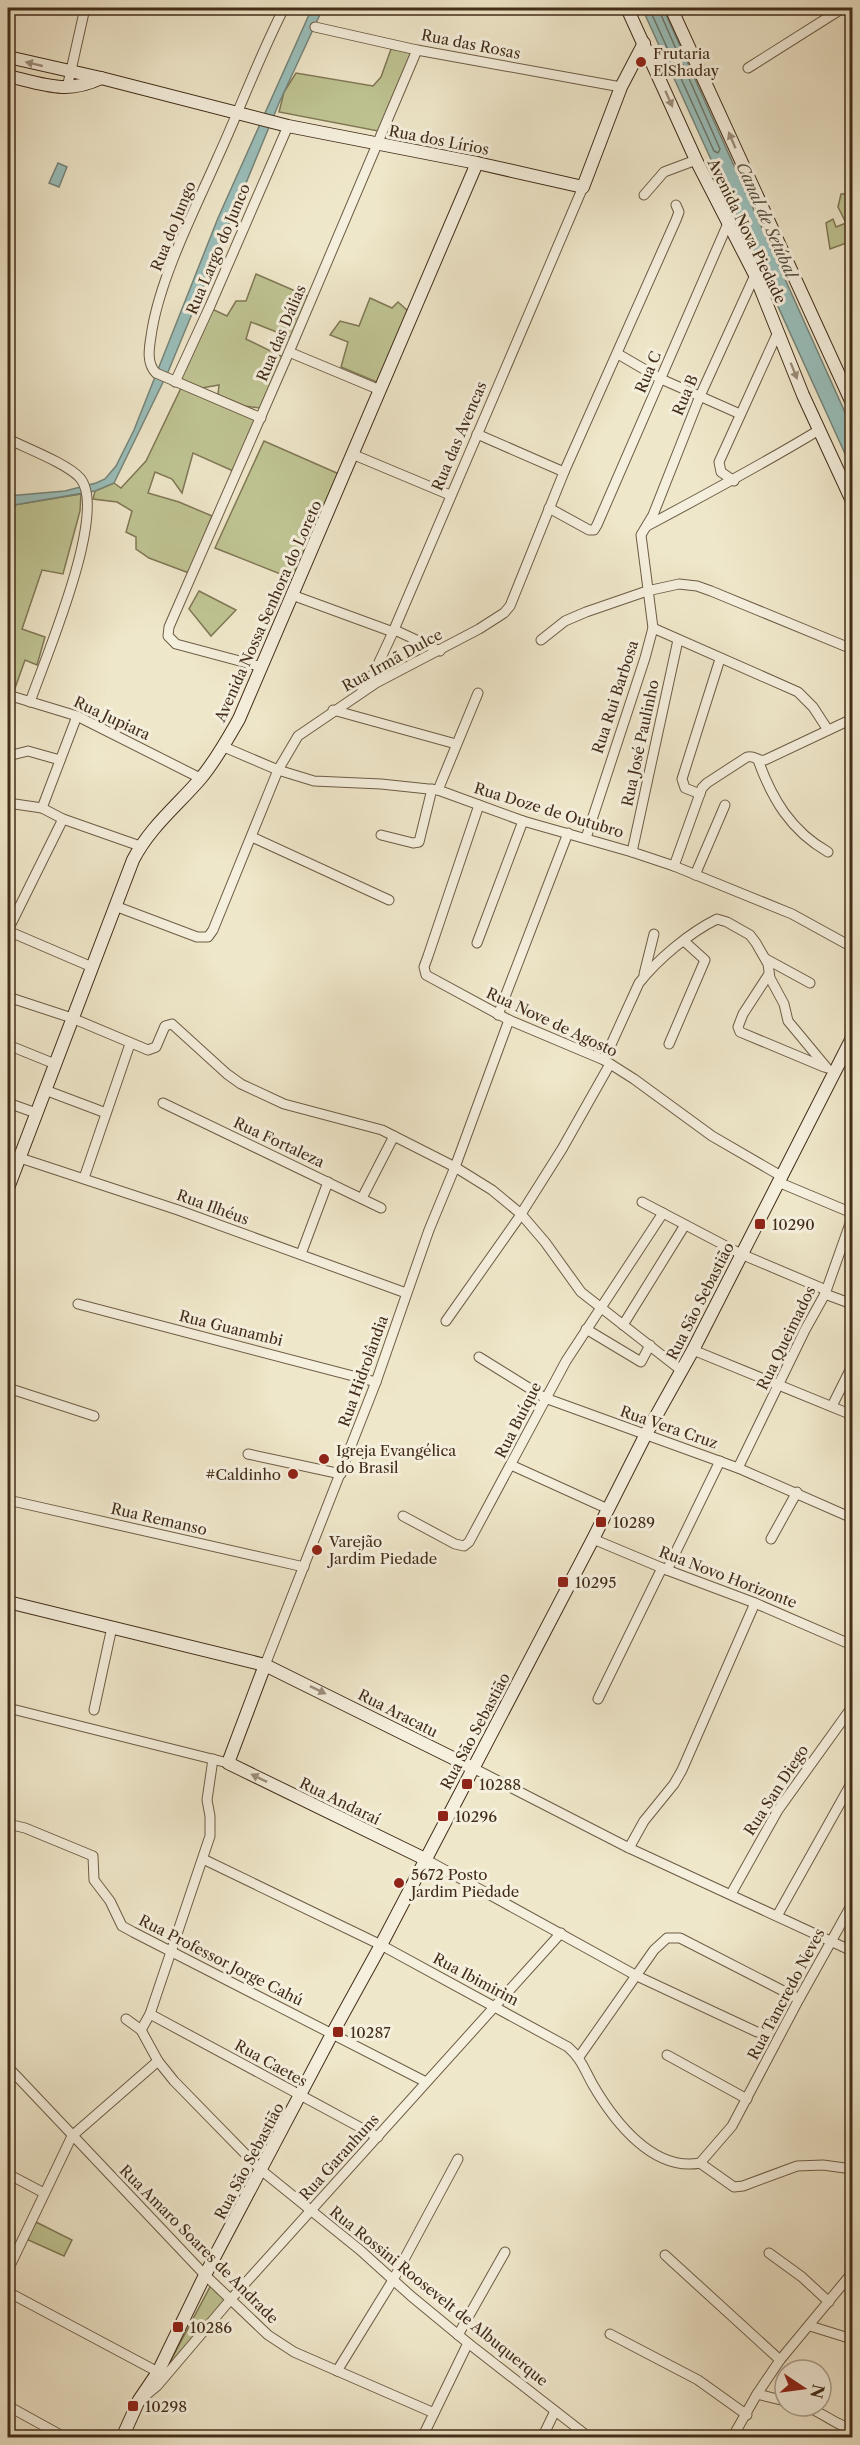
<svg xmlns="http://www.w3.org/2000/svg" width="860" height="2445" viewBox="0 0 860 2445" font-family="'Libre Caslon Text',serif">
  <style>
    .green { fill: #bfc493; stroke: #807856; stroke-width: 1.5 }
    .water { fill: #9abfbb; stroke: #77857a; stroke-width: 1.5 }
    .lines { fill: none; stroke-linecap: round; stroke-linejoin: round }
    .shore { stroke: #6e766a; stroke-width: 1.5 }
    .street-casing { stroke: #6d5c45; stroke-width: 11 }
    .secondary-casing { stroke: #422d19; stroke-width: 14 }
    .street { stroke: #f5efdd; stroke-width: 9 }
    .secondary { stroke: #f5efdd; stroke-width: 12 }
    .oneway { fill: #9c8e7b }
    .poi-dot { fill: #8f2418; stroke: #f5efdd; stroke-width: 2 }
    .labels { text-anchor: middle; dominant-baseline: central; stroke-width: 6; stroke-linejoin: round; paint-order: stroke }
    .street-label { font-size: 15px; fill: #422d19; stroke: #f5efdd }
    .poi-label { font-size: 15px; fill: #422d19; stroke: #f5efdd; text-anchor: start }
    .water-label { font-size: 16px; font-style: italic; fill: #585242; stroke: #f5efdd }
  </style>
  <rect width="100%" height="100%" fill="#efe7ca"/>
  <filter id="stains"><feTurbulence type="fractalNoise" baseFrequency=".00333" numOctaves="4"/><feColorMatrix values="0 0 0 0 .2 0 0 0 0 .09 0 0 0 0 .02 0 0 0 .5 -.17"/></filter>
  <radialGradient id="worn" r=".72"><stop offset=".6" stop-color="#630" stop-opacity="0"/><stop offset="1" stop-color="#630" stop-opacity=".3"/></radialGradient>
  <g class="green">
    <path d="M391 49 414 53 378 131 279 112 284 92 296 73 373 86 381 77Z"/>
    <path d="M841 194H852V241L830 249 826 223 833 219 836 227 846 223 838 207Z"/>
    <path d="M256 274 309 297 292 338 251 322 246 339 283 357 260 408 244 406 218 395 219 385 202 388 180 379 212 309 227 316 236 301H246Z"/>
    <path d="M370 298 392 308 398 302 409 312 379 383 341 367 348 342 330 335 340 321 359 326Z"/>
    <path d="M181 388 255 420 233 471 193 453 182 493 172 479 155 472 148 493 179 502 212 516 189 573 149 558 136 549V537L126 532 132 511 117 502 93 499 95 491 114 483 121 488 146 461Z"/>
    <path d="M264 441 339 474 293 579 215 548Z"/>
    <path d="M81 494 80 511 63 574 42 570 22 629 45 637 37 665 25 660 14 691 8 689V506Z"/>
    <path d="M199 591 236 610 211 636 189 609Z"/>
    <path d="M36 2222 72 2240 64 2256 26 2239Z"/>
    <path d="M211 2285 230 2303 162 2377Z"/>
  </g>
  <g class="water">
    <path d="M312 8H323L279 103 168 372 114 483 95 491 8 506V496L65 491 96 483 105 479 116 466 134 430 218 218Z"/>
    <path d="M642 8H663L852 428V469Z"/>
    <path d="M58 163 67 167 59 187 49 183Z"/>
  </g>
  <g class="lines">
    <path class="shore" d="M649 8 714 151 718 153 720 149 658 8"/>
    <g class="street-casing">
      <g id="street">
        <path d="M315 27 417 50 621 87"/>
        <path d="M748 68 843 8"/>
        <path d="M67 88 85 8"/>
        <path d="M644 195 664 172 696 160"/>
        <path d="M289 352 380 390"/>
        <path d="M618 354 661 379 740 414"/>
        <path d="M175 382 210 306 288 126"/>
        <path d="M261 418 156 373C145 362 150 344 152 330 161 276 195 209 217 159 240 109 259 57 284 8"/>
        <path d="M477 434 564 472"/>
        <path d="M8 439C26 448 68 464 80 478 109 511 44 661 30 702"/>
        <path d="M352 454 450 495"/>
        <path d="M734 481 721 472 719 462 778 332"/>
        <path d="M549 508 589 530H594L597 525 729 221"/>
        <path d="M647 526C705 495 763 464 819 430"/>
        <path d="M292 595 393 632 397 631 440 651"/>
        <path d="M653 628 798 692 813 707 828 730"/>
        <path d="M541 640 565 621 586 612 647 591 679 584 697 586 711 591 852 649"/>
        <path d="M262 667 176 644 168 636 169 627 289 352 417 50"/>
        <path d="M362 690 374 673 393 632 583 187"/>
        <path d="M8 695 77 716 200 778"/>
        <path d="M333 710 456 744"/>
        <path d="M224 747 278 770 314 781 381 784 438 790 523 821 632 852 674 866 792 914 852 947"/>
        <path d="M8 756 28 751 60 760"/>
        <path d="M758 760C772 799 791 831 828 852"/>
        <path d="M438 790 478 693"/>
        <path d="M700 794 685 788 682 779 720 659"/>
        <path d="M8 803 42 808 63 819 140 846"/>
        <path d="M479 805 428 956 424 967 426 975 509 1020 604 1060 634 1079 712 1136 781 1176"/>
        <path d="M42 808 77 716"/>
        <path d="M381 835 413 843 419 842 432 789"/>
        <path d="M252 837 389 900"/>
        <path d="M586 838 645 658 653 628 641 535 653 515 700 396 755 275"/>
        <path d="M632 852 678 640"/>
        <path d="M674 866 702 788 707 783 747 757C755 755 758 762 765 760L852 719"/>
        <path d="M695 875 725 805"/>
        <path d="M115 906 197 937H208L213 930 278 770 298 736 376 683 479 629 504 613 510 606 564 472 676 220 679 212 676 205"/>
        <path d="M8 930 63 819"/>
        <path d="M8 931 92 967"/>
        <path d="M477 943 523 821"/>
        <path d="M766 959 810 983"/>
        <path d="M644 974 654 934"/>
        <path d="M769 974 743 1014 738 1027 740 1032 824 1067"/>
        <path d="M8 997 72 1018 148 1050 156 1047 165 1026 172 1024 227 1074 241 1084 284 1104 382 1130 455 1167 492 1190 521 1214 545 1242 581 1292 682 1371"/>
        <path d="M498 1015 568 833"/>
        <path d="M669 1044 705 960 684 941"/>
        <path d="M8 1045 55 1064"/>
        <path d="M604 1060 639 983C658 959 689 933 717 919L727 922 750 935 756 943 768 964 770 978 784 1004 788 1021 827 1068"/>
        <path d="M45 1090 106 1113"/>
        <path d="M8 1103 36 1113"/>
        <path d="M163 1103 381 1208"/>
        <path d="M8 1154 178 1210 406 1293"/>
        <path d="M84 1178 130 1044"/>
        <path d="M778 1182 852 1213"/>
        <path d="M362 1198 394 1136"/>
        <path d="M642 1202 741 1254 826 1290"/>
        <path d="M521 1214 562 1149 610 1064"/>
        <path d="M301 1254 328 1182"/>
        <path d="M825 1294 852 1304"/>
        <path d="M78 1304 376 1382"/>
        <path d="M446 1321 520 1216"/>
        <path d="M623 1325 685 1225"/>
        <path d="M586 1329 641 1362 650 1345"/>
        <path d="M693 1350 852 1415"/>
        <path d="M479 1357 545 1398 738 1468 852 1518"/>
        <path d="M8 1388 94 1416"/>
        <path d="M832 1406 852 1366"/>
        <path d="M248 1454 341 1474"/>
        <path d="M511 1465 608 1509"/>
        <path d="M738 1468 805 1330 825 1294 852 1218"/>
        <path d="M8 1500 304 1567"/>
        <path d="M403 1516 455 1544 464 1546 469 1542 566 1361 663 1213"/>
        <path d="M593 1539 667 1570 755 1603 852 1645"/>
        <path d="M771 1539 797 1492"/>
        <path d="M667 1570 720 1461"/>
        <path d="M265 1665 376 1382 429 1230 455 1167 509 1020"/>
        <path d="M598 1699 662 1568"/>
        <path d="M8 1708 228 1763"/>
        <path d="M94 1710 112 1627"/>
        <path d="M473 1768 629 1848 852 1951"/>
        <path d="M8 1824 25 1828 93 1856 94 1880 110 1901 122 1926 133 1932 426 2082"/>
        <path d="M629 1848 644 1821 674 1784 682 1770 755 1603"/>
        <path d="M203 1859 381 1945 568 2047C581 2058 585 2071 593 2085 614 2121 653 2172 700 2163L732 2126 799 1999 852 1904"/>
        <path d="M425 1859 637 1976 757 2032"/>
        <path d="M731 1894 778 1810 852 1707"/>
        <path d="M777 1916 852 1782"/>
        <path d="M150 2014 378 2137"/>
        <path d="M126 2019 141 2030 158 2061 174 2081 261 2170 360 2250 411 2296 468 2343 590 2438"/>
        <path d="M141 2030 150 2014 210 1836V1816L207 1800 213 1759"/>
        <path d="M667 2055 747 2099"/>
        <path d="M579 2057 654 1950 667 1938H680L799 1999"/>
        <path d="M8 2067 205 2275 268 2335 294 2352 434 2413"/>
        <path d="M700 2163 734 2187 743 2186 797 2166 823 2165 852 2169"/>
        <path d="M8 2174 44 2193"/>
        <path d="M769 2253 802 2277 829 2302"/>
        <path d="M665 2255 780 2360"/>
        <path d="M8 2270 72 2136 158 2061"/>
        <path d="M8 2292 158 2372"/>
        <path d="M810 2326 852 2339"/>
        <path d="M610 2334 698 2380 747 2415"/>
        <path d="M458 2335 505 2252"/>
        <path d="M337 2371 393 2280 458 2159"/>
        <path d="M757 2394 785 2401"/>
        <path d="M146 2395 157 2386 231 2299 561 1933"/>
        <path d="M8 2406 66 2438"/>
        <path d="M804 2406C821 2411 838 2427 852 2428"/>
        <path d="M422 2438 468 2343"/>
        <path d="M542 2438 555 2411"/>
        <path d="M732 2438 757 2394 780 2360 852 2273"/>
      </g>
    </g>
    <g class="secondary-casing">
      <g id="secondary">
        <path d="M627 8 696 160 755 275 803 395 852 501"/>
        <path d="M671 8 852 403"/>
        <path d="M8 57 101 78 288 126 477 163 583 187 621 87 644 43"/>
        <path d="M8 76C43 84 66 95 101 78"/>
        <path d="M8 1188 133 860C150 827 177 806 201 778 216 760 227 740 239 719L477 163"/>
        <path d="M8 1602 265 1665 473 1768"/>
        <path d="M265 1665 228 1763 425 1859"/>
        <path d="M122 2438 139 2400 158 2372 205 2275 332 2034 381 1945 593 1539 646 1434 693 1350 852 1038"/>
      </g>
    </g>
    <use href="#street" class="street"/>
    <use href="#secondary" class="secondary"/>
  </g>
  <defs><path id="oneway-solid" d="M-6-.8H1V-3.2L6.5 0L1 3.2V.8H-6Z" transform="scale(1.5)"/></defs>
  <g class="oneway">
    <use href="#oneway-solid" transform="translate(34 64) rotate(-167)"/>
    <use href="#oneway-solid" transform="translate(669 99) rotate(66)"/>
    <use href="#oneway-solid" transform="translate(732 140) rotate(-113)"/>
    <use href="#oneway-solid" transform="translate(794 371) rotate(68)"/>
    <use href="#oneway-solid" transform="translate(318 1690) rotate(26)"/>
    <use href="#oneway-solid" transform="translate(259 1778) rotate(-154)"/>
  </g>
  <g class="poi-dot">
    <circle cx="641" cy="62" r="6"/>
    <rect x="754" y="1218" width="12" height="12" rx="3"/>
    <circle cx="324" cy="1459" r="6"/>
    <circle cx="293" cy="1474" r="6"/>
    <rect x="595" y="1516" width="12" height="12" rx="3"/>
    <circle cx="317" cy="1550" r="6"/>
    <rect x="557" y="1576" width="12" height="12" rx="3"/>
    <rect x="461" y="1778" width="12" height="12" rx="3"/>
    <rect x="437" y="1810" width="12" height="12" rx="3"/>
    <circle cx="399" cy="1883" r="6"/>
    <rect x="332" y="2026" width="12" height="12" rx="3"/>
    <rect x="172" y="2321" width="12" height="12" rx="3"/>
    <rect x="127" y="2400" width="12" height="12" rx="3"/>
  </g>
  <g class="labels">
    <g class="street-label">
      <text transform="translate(471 44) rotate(11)">Rua das Rosas</text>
      <text transform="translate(439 140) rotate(11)">Rua dos Lírios</text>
      <text transform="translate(173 226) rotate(-68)">Rua do Jungo</text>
      <text transform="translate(747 231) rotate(64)">Avenida Nova Piedade</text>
      <text transform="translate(218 249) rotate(-67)">Rua Largo do Junco</text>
      <text transform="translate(281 333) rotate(-67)">Rua das Dálias</text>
      <text transform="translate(648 372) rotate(-67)">Rua C</text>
      <text transform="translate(685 395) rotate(-67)">Rua B</text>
      <text transform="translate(459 436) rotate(-67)">Rua das Avencas</text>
      <text transform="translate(268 611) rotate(-66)">Avenida Nossa Senhora do Loreto</text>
      <text transform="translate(392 660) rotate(-29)">Rua Irmã Dulce</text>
      <text transform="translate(615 697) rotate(-72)">Rua Rui Barbosa</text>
      <text transform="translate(112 718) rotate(25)">Rua Jupiara</text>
      <text transform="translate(640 743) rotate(-78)">Rua José Paulinho</text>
      <text transform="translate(549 810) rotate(17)">Rua Doze de Outubro</text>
      <text transform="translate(552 1022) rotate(25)">Rua Nove de Agosto</text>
      <text transform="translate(279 1142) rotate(25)">Rua Fortaleza</text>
      <text transform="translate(213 1207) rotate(20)">Rua Ilhéus</text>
      <text transform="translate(700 1301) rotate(-63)">Rua São Sebastião</text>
      <text transform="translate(231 1328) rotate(14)">Rua Guanambi</text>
      <text transform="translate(786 1338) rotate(-64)">Rua Queimados</text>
      <text transform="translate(363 1371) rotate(-70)">Rua Hidrolândia</text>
      <text transform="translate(518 1420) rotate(-63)">Rua Buíque</text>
      <text transform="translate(669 1427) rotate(19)">Rua Vera Cruz</text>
      <text transform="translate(159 1519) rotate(13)">Rua Remanso</text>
      <text transform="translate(728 1577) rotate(21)">Rua Novo Horizonte</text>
      <text transform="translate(398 1713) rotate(27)">Rua Aracatu</text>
      <text transform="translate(475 1731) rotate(-62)">Rua São Sebastião</text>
      <text transform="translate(776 1790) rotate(-57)">Rua San Diego</text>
      <text transform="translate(340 1801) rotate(26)">Rua Andaraí</text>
      <text transform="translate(221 1960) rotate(27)">Rua Professor Jorge Cahú</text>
      <text transform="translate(476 1979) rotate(28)">Rua Ibimirim</text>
      <text transform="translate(786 1994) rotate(-62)">Rua Tancredo Neves</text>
      <text transform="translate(271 2063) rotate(29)">Rua Caetes</text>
      <text transform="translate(339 2157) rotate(-48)">Rua Garanhuns</text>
      <text transform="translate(249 2161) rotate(-62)">Rua São Sebastião</text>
      <text transform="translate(199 2244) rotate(45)">Rua Amaro Soares de Andrade</text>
      <text transform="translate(439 2296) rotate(39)">Rua Rossini Roosevelt de Albuquerque</text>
    </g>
    <g class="poi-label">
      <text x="653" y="53">Frutaria<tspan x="653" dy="17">ElShaday</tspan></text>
      <text x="772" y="1224">10290</text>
      <text x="336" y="1450">Igreja Evangélica<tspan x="336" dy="17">do Brasil</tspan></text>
      <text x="281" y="1474" text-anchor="end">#Caldinho</text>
      <text x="613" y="1522">10289</text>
      <text x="329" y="1541">Varejão<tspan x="329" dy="17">Jardim Piedade</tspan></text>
      <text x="575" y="1582">10295</text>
      <text x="479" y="1784">10288</text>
      <text x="455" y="1816">10296</text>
      <text x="411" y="1874">5672 Posto<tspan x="411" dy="17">Jardim Piedade</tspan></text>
      <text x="350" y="2032">10287</text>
      <text x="190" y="2327">10286</text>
      <text x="145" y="2406">10298</text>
    </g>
    <g class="water-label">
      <text transform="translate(767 220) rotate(66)">Canal de Setúbal</text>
    </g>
  </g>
  <rect width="860" height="2445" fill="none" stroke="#efe7ca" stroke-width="30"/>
  <rect x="9" y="9" width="842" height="2427" fill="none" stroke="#422d19" stroke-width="3"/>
  <rect x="15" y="15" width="830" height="2415" fill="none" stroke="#422d19" stroke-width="1.5"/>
  <g transform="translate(803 2388) rotate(103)"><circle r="28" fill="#f5efdd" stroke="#ada18f" stroke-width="1.5"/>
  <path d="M0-4.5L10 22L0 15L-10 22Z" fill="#8f2418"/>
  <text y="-9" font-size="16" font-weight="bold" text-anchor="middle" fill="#422d19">N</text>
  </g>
  <rect width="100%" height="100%" filter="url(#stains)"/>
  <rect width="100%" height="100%" fill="url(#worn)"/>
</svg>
